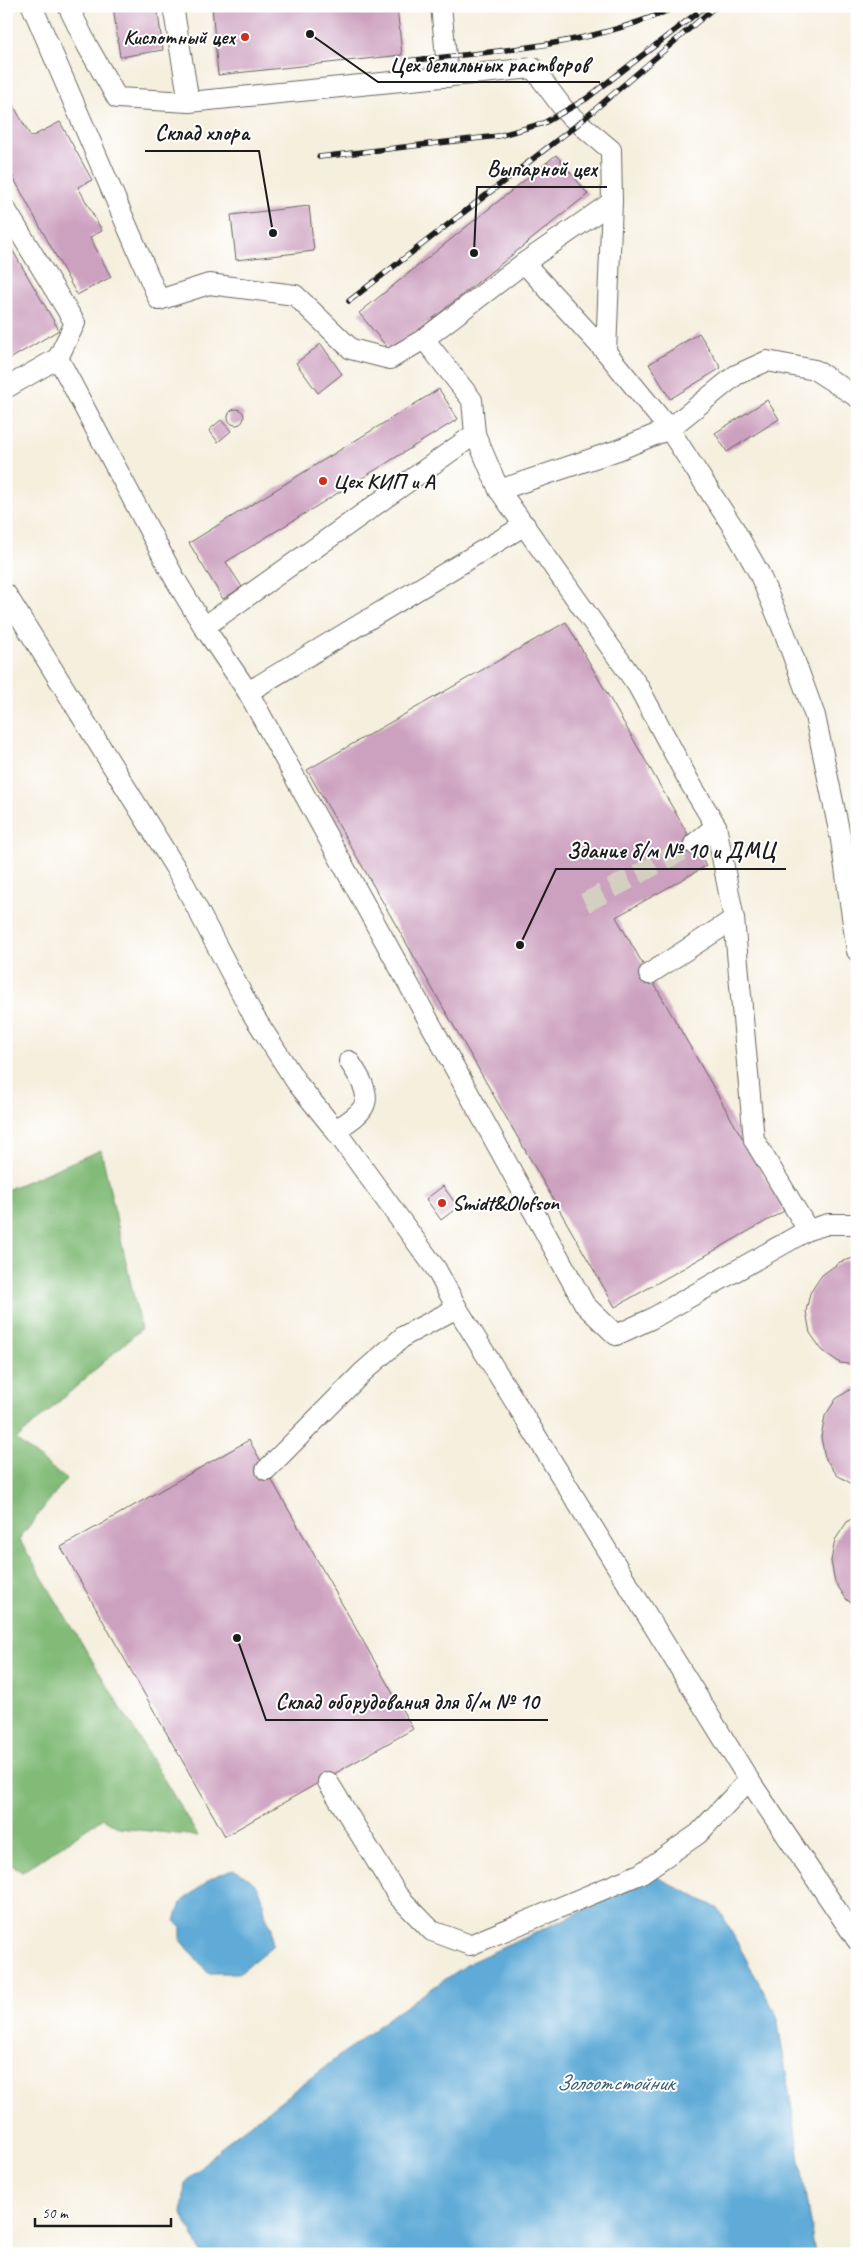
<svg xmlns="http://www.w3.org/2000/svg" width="863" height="2260" viewBox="0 0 863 2260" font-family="Caveat,sans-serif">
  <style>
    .forest { fill: #82bb78; stroke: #4f6c4a }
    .water { fill: #5faad7; stroke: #3e637a }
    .building { fill: #cca0bf }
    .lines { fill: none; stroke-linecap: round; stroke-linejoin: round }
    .minor-tunnel { stroke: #d4cfc1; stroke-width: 20; stroke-dasharray: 20 10; stroke-linecap: butt }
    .minor-casing { stroke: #686660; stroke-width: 22 }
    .minor { stroke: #fff; stroke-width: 20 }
    .rail-casing { stroke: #1c1c1c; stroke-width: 5.5 }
    .rail { stroke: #fff; stroke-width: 4; stroke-dasharray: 11; stroke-linecap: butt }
    .poi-dot { fill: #c8321e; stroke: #fff; stroke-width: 2 }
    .labels { text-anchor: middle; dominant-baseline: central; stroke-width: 4; stroke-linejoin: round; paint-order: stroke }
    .poi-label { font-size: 21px; font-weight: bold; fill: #1c1c1c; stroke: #fff; text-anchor: start }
    .water-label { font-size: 22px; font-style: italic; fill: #3a5c70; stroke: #fff }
    .leader { fill: none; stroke: #1c1c1c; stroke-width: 2 }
    .callout-dot { fill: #1c1c1c; stroke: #fff; stroke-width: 2 }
    .callout-label { font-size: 22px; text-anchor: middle; font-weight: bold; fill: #1c1c1c; stroke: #fff; stroke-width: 4; stroke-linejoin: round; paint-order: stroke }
  </style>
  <rect width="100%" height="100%" fill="#fff"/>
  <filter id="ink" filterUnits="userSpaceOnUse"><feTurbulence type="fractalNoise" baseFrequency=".02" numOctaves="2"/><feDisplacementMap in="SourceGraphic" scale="10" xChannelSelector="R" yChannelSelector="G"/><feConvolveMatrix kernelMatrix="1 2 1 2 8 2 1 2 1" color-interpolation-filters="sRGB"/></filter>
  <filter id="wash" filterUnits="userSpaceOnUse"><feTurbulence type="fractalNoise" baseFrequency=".0096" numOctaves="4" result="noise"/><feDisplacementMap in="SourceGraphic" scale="20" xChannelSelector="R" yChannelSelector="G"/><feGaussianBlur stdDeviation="1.12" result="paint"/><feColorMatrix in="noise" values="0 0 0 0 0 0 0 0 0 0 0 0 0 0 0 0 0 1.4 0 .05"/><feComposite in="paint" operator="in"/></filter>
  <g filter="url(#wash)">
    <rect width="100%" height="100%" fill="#f5efde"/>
    <path class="forest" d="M101 1150 141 1329 16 1440 66 1479 19 1539 198 1836 119 1828 103 1818 22 1872 6 1861V1190Z"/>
    <g class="water">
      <path d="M233 1869C242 1874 255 1881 260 1891 266 1903 262 1917 272 1927V1946L239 1973H208L181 1940V1927L175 1921 181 1903 211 1878Z"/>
      <path d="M657 1877 719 1909 777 2016 815 2254H202L182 2214 185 2183 223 2145 394 2014 471 1962Z"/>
    </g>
    <g id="blocks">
      <g class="building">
        <path d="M113 6H157L163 50 120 57Z"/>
        <path d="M212 6H397L402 55 218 75Z"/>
        <path d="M6 92 31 137 60 122 92 180 78 187 102 231 90 237 111 277 77 295 6 164Z"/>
        <path d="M556 155 588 194 391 352 359 313Z"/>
        <path d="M309 206 314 251 236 260 231 215Z"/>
        <path d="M6 239 59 330 10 359 6 352Z"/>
        <path d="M699 333 721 368 670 399 649 364Z"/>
        <path d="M321 344 342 374 318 393 296 363Z"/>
        <path d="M439 389 458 419 226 562 242 587 223 599 189 543Z"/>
        <path d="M767 400 779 419 727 452 715 433Z"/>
        <circle cx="236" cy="417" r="8"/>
        <path d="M221 420 231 431 218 442 209 430Z"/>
        <path d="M566 622 706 866 616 917 784 1211 615 1307 307 770Z"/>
        <path d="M443 1186 458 1207 441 1220 426 1199Z"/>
        <path d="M857 1257V1365L840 1363 822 1350 810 1333 806 1311 810 1293 822 1275 840 1262Z"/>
        <path d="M854 1387H857V1487L837 1475 825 1458 821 1437 825 1416 836 1399Z"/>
        <path d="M249 1440 413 1729 225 1836 61 1547Z"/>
        <path d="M857 1515V1606L847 1600 835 1582 831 1561 835 1540 847 1522Z"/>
      </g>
    </g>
  </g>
  <g filter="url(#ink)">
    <use href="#blocks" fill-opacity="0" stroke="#686660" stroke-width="1"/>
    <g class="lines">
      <path class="minor-tunnel" d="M585 903 694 844"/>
      <g class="minor-casing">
        <g id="minor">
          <path d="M32 6 159 300 209 284 295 295 351 349 390 359 424 339 524 263 612 202"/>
          <path d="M68 6 88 47 117 98 189 102"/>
          <path d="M173 6 189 102 533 68 566 112 611 150 612 202 606 352"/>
          <path d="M441 6 448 77"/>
          <path d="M6 210 75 323 58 358 6 388"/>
          <path d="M424 339 472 400 475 434"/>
          <path d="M58 358 175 579 204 627 248 692 585 1305 616 1335 651 1319 808 1230 828 1224H857"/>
          <path d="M857 397 815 370 767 361 736 375 669 429 733 527 759 573 785 634 815 716 841 840 857 951"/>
          <path d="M499 490 618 450 669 429 606 352 524 263"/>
          <path d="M6 594 178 872 253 1015 297 1083 335 1130 436 1269 457 1308 749 1780 857 1940"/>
          <path d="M204 627 475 434 499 490 638 686 690 783 716 826 734 919 754 1140 808 1230"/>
          <path d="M248 692 525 525"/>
          <path d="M694 844 716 826"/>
          <path d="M649 974 734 919"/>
          <path d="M335 1130C373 1108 374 1098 349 1061"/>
          <path d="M266 1470 363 1372 404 1336 457 1308"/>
          <path d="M328 1782 398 1896 432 1931 470 1945 640 1874 698 1834 749 1780"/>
        </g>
      </g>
      <use href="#minor" class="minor"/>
      <g class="rail-casing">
        <g id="rail">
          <path d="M406 61C499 51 592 46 678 6"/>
          <path d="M319 157 498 136 544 123 586 99 706 6"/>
          <path d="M349 301 578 124 716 6"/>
        </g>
      </g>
      <use href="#rail" class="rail"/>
    </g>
  </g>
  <g class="poi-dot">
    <circle cx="245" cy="37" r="5"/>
    <circle cx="323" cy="481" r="5"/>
    <circle cx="442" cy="1203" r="5"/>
  </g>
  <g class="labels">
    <g class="poi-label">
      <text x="235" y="37" text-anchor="end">Кислотный цех</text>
      <text x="333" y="481">Цех КИП и А</text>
      <text x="452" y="1203">Smidt&amp;Olofson</text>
    </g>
    <g class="water-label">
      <text x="615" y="2083">Золоотстойник</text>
    </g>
  </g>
  <path class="leader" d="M310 34L378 82H600M273 233L259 151H145M474 253L477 187H607M520 945L556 869H786M237 1638L266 1720H548"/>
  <g class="callout-dot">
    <circle cx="310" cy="34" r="5"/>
    <circle cx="273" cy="233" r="5"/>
    <circle cx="474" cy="253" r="5"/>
    <circle cx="520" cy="945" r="5"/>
    <circle cx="237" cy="1638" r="5"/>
  </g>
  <g class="callout-label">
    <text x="489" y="72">Цех белильных растворов</text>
    <text x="202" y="140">Склад хлора</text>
    <text x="542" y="176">Выпарной цех</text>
    <text x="671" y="858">Здание б/м № 10 и ДМЦ</text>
    <text x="407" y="1709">Склад оборудования для б/м № 10</text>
  </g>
  <rect width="863" height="2260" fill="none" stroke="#fff" stroke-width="25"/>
  <path d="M35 2218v8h136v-8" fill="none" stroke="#1c1c1c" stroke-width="2.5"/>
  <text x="42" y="2218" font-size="15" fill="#1c1c1c" stroke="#ffffff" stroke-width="4" paint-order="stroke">50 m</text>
</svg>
